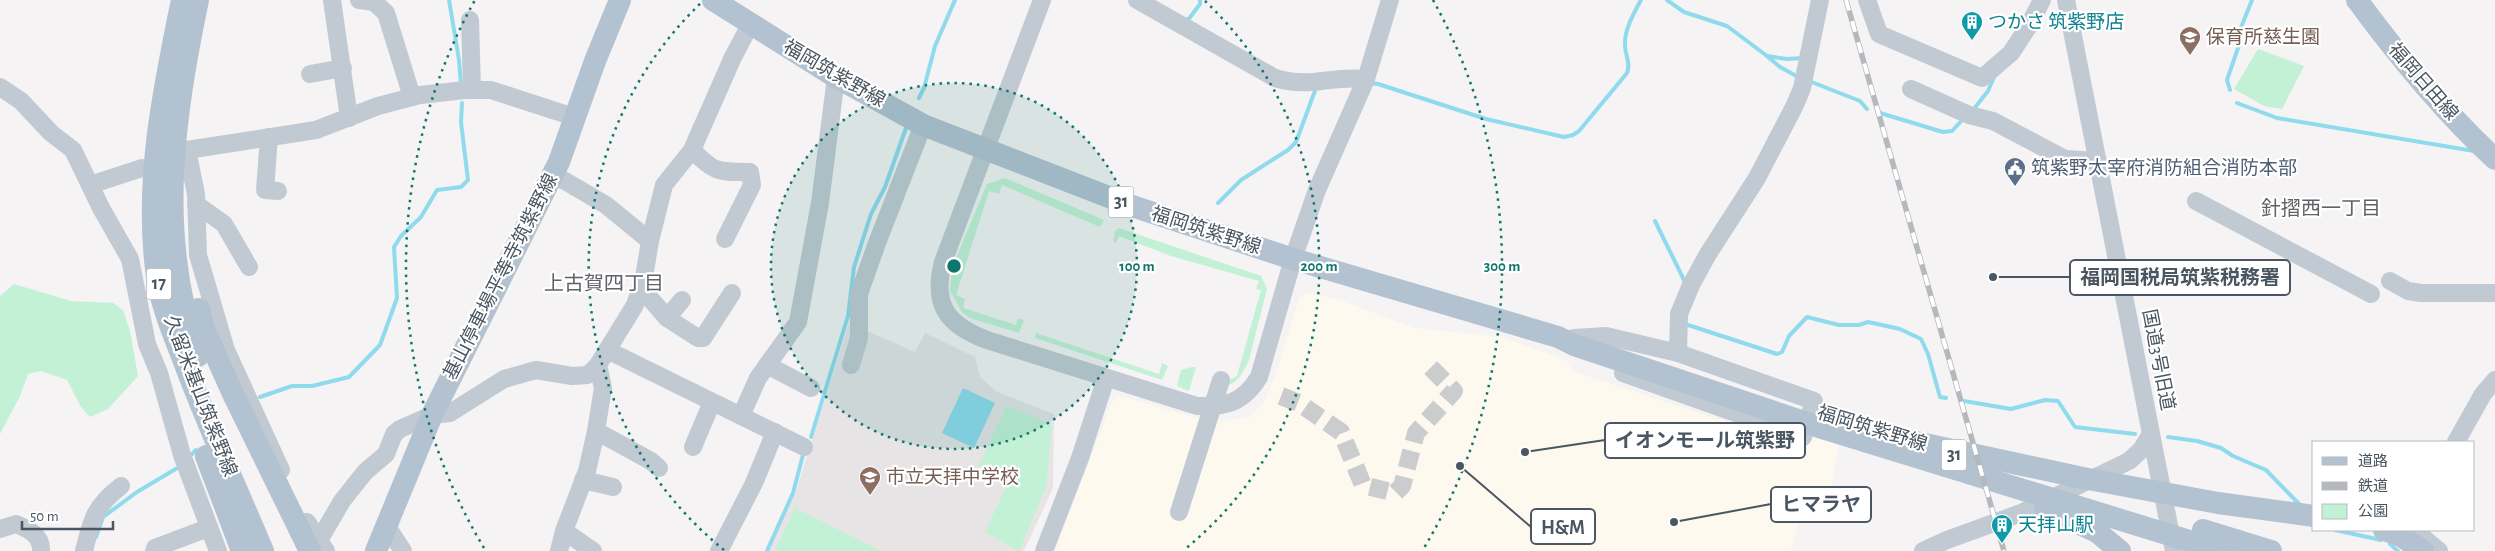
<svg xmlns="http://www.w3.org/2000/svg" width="2495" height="551" viewBox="0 0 2495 551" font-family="'Alegreya Sans','Noto Sans JP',sans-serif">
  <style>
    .commercial { fill: #fdf9ef }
    .education { fill: #e6e4e5 }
    .green { fill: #c3f1d5 }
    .water { fill: #90daee }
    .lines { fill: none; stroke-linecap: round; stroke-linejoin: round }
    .stream { stroke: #90daee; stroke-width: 4 }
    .minor-tunnel { stroke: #caccce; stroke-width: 18; stroke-dasharray: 18 9; stroke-linecap: butt }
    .minor { stroke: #c1cad2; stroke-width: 18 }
    .major { stroke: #b3c2d1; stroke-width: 22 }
    .rail-casing { stroke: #b5b8bd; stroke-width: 5.5 }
    .rail { stroke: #fff; stroke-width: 4; stroke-dasharray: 11; stroke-linecap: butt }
    .ring { fill: none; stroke: #0f766e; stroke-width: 2.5; stroke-dasharray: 2.5 5 }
    .labels { text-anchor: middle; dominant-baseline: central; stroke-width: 4.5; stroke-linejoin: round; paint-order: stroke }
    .shield { fill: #fff; stroke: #808990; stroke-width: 1 }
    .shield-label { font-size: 18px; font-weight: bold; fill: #4a5661 }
    .culture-label { font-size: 19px; fill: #0d838f; stroke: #fff; text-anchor: start }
    .education-label { font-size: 19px; fill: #785e54; stroke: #fff; text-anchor: start }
    .street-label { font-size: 19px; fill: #4a5661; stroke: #fff }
    .service-label { font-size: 19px; fill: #4e5e75; stroke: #fff; text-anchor: start }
    .neighbourhood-label { font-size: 20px; fill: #5f6368; stroke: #fff }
    .centre { fill: #0f766e; stroke: #fff; stroke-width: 2.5 }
    .ring-label { font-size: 15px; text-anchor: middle; font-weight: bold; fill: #0f766e; stroke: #fff; stroke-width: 4.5; stroke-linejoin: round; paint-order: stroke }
    .leader { fill: none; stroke: #4a5661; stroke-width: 2 }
    .callout-dot { fill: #4a5661; stroke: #fff; stroke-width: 2 }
    .callout { fill: #fff; stroke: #4a5661; stroke-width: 2 }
    .callout-label { font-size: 20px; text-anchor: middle; font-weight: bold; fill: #4a5661 }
  </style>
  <rect width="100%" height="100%" fill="#f5f3f3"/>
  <path class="commercial" d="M1308 292 1339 300 1415 328 1502 337 1566 360 1572 370 1587 376 1805 448 1813 433 1839 444 1827 513 1801 511 1791 551H1055L1112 402 1117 398 1124 397 1190 416 1221 421 1251 417 1266 398 1276 374 1299 298Z"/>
  <path class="education" d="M849 323 915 352 925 333 975 357 980 377 997 392 1054 414 1053 488 1024 551H768L796 491Z"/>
  <g class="green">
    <path d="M2258 49 2304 66 2282 109 2264 106 2234 89Z"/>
    <path d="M1005 178 1104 220 1100 227 1002 185 999 194 989 191 956 295 965 299 963 308 1016 325 1018 318 1024 320 1019 333 970 318 962 312 950 291 952 268 987 184Z"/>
    <path d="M1119 228 1261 276 1267 289 1249 360C1243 373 1238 383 1224 387L1225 382 1237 376 1261 290 1256 289 1259 281 1171 256 1119 236 1116 243 1113 241 1116 230Z"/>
    <path d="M14 284 71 301 113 303 123 310 130 331 138 376 108 409 90 417 81 407 67 380 41 371 28 374 20 396 0 434V296Z"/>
    <path d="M1036 333 1159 374 1162 363 1168 366 1162 380 1035 338Z"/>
    <path d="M1192 367H1196L1189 391 1177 386 1181 370Z"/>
    <path d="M1007 406 1052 425 1046 487 1019 551 985 532 1008 483 978 466Z"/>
    <path d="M795 508 881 551H775Z"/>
  </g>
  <path class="water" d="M963 388 995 403 974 448 942 433Z"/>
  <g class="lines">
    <g class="stream">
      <path d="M449 0 459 60 461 85"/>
      <path d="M1667 0 1684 12 1727 26 1767 56 1787 59 1803 58"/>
      <path d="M1187 19 1188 20 1200 4V0"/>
      <path d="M1767 56 1780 67 1798 77"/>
      <path d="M1809 81 1860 101 1867 109"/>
      <path d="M1369 83 1378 84 1486 119 1564 137 1573 135 1579 131 1627 73C1631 62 1625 56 1625 45 1624 30 1634 13 1641 0"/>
      <path d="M2230 90 2227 80 2239 45 2240 30 2252 0"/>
      <path d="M919 98 924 88 935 46 955 0"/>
      <path d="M2237 103 2277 118 2474 151"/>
      <path d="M1973 110 1988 91 1994 77"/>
      <path d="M1880 113 1943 132 1952 131 1964 118"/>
      <path d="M1218 203 1241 180 1288 150 1296 142 1316 88"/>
      <path d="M1655 221 1684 280"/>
      <path d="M1685 324 1777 354 1782 352 1789 336 1807 317 1839 325H1859L1868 322 1900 329 1921 339 1928 354 1940 397 1946 398"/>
      <path d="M260 397 292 386H312L349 377 380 345 397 298 394 247 401 236 421 217 437 190 461 187 468 180 461 122 462 103"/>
      <path d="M1964 401 2011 409 2045 400 2058 401 2075 427 2135 434"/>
      <path d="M811 437 848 316 854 267 871 214 885 187 906 128"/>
      <path d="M2168 437 2197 441 2221 448 2233 456 2266 470 2301 506"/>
      <path d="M192 454 196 450"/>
      <path d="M2335 530 2381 540"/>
      <path d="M96 537 103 517 137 492 179 467"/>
      <path d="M2390 544 2398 551"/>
      <path d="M767 551 793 493 803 455"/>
    </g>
    <path class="minor-tunnel" d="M1281 396 1299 403 1341 432 1363 485 1395 493 1402 486 1416 433 1454 391 1428 365"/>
    <g class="minor">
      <path d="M332 0 349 118"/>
      <path d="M359 0 374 2 386 13 412 97"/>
      <path d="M1042 0 943 262C932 305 947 325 987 340L1197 406C1226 407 1243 403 1259 377L1293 259 1317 190 1366 79 1390 0"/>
      <path d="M1137 0 1275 78C1312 89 1330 75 1366 79"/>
      <path d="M1867 0 1879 34 1982 78 2011 53 2028 27 2042 0"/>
      <path d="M2066 0 2174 551"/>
      <path d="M470 20 472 90"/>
      <path d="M310 74 343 68"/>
      <path d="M0 87 21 101 51 133 73 150 101 208 130 259 147 344 159 373 182 455 218 551"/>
      <path d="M1911 89 1969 115 1993 121 2065 159 2098 161"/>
      <path d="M269 137 265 190 278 191"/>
      <path d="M692 150C715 173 718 172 750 172L752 185 725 239"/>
      <path d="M553 174 606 205 650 241"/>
      <path d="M90 185 142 168"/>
      <path d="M2196 201 2371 294"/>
      <path d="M196 204 224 224 249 267"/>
      <path d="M2390 281 2408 291 2421 293H2495"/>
      <path d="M641 288 667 318 682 300"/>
      <path d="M667 318 698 338H703L732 293"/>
      <path d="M1574 338 1606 336 1678 353 1814 401 1803 437 1623 373"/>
      <path d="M607 350 804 447"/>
      <path d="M1678 353 1679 314 1691 285 1708 254 1757 178 1795 105 1802 88 1820 0"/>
      <path d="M767 365 811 388"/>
      <path d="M851 365 859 338V294L877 243 923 125"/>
      <path d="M741 416 758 378 798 322 820 203 836 77"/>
      <path d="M596 431 651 461 659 468"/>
      <path d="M2456 442 2483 394 2495 380"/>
      <path d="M693 447 712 402"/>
      <path d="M281 470 226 350 198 255 196 194 187 150 316 130 378 106 420 95 465 90H491L574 117"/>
      <path d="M583 480 613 487"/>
      <path d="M1179 512 1221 380"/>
      <path d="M307 522 326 551"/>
      <path d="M386 525 403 551"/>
      <path d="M0 529 16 524C28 529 42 535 41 551"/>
      <path d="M2414 530 2439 551"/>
      <path d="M564 531 593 551"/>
      <path d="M318 542 342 501 365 472 386 454 394 434 400 429 432 415 450 413 504 379 536 370 572 376 588 375 598 365 635 305 644 277 650 241 664 185 692 150 733 57 750 25"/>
      <path d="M84 551C92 519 94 507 121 486"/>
      <path d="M154 551 155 548 208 528"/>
      <path d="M559 551 564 531 587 471 596 431 603 388 598 365"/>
      <path d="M719 551 754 483 775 432"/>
      <path d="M1044 551 1080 458 1106 378"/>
      <path d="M1923 551 1947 540 2021 513 2129 461 2141 450 2151 434"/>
    </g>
    <g class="major">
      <path d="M182 0C163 91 144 184 157 277 161 304 173 334 183 359 207 424 236 487 263 551"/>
      <path d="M713 0 829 73 923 125 1132 206 1293 259 1558 337 1574 345 1822 428 2222 551"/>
      <path d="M2357 0C2399 57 2443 111 2495 159"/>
      <path d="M199 309 204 329 234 396 310 551"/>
      <path d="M198 356C156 236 173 121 198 0"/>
      <path d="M1911 441 2083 478 2218 503 2314 516"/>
      <path d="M206 456 242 551"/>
      <path d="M2045 508 2097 532 2120 551"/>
      <path d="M2203 530 2271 551"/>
      <path d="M2384 530 2401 536 2423 551"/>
      <path d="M376 551 432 415 559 162 595 61 620 0"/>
    </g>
    <g class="rail-casing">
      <path id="rail" d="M1846 0 2004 551"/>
    </g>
    <use href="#rail" class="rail"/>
  </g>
  <circle cx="954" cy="266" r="183" fill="#0f766e" fill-opacity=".12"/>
  <g class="ring">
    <circle cx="954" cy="266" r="183"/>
    <path d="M724 550A365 365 0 0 1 703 1M1205 1A365 365 0 0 1 1184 550"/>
    <path d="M484 548A548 548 0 0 1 475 0M1433 0A548 548 0 0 1 1424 548"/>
  </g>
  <defs>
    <g id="building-pin" transform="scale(1.125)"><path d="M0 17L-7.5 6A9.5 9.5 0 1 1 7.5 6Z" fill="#0f9aa8" stroke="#fff"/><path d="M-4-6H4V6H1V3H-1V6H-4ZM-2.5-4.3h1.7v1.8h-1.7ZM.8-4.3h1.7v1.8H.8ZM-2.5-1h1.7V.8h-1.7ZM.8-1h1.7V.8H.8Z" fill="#fff"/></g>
    <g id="school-pin" transform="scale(1.125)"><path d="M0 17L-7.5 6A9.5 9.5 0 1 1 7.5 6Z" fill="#8d6e63" stroke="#fff"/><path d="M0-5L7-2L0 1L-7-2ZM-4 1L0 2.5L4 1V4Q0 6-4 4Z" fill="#fff"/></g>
    <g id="civic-pin" transform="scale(1.125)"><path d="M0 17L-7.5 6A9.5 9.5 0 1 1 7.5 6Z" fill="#5c6f8a" stroke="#fff"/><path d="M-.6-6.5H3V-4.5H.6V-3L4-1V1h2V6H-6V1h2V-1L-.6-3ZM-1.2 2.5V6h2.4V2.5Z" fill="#fff"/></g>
  </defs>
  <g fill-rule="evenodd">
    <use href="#building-pin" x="1972" y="22"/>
    <use href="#school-pin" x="2190" y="37"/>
    <use href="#civic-pin" x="2015" y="168"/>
    <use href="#school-pin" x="870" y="477"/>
    <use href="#building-pin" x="2002" y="525"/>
  </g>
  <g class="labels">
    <g class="shield">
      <rect x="1108.5" y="186.5" width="25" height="31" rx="4"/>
      <rect x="146.5" y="268.5" width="25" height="31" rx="4"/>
      <rect x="1941.5" y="439.5" width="25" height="31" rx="4"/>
    </g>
    <g class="shield-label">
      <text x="1121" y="202">31</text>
      <text x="159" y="284">17</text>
      <text x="1954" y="455">31</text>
    </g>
    <g class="culture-label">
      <text x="1988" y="22">つかさ 筑紫野店</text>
      <text x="2018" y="525">天拝山駅</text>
    </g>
    <g class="education-label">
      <text x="2206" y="37">保育所慈生園</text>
      <text x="886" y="477">市立天拝中学校</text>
    </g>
    <g class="street-label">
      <text transform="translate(834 74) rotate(30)">福岡筑紫野線</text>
      <text transform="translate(2423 82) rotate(49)">福岡日田線</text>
      <text transform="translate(1206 231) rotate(18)">福岡筑紫野線</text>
      <text transform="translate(501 277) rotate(-63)">基山停車場平等寺筑紫野線</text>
      <text transform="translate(2158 360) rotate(79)">国道3号旧道</text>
      <text transform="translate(200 396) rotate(69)">久留米基山筑紫野線</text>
      <text transform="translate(1872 429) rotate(17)">福岡筑紫野線</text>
    </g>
    <g class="service-label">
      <text x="2031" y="168">筑紫野太宰府消防組合消防本部</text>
    </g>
    <g class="neighbourhood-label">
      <text x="2321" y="209">針摺西一丁目</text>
      <text x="604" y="284">上古賀四丁目</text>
    </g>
  </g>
  <circle cx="954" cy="266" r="8" class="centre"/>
  <g class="ring-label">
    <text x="1137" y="271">100 m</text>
    <text x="1319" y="271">200 m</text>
    <text x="1502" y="271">300 m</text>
  </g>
  <path class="leader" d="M1993 277L2070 277M1525 452L1605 440M1674 522L1771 504M1460 466L1531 527"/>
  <g class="callout-dot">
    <circle cx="1993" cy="277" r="5"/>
    <circle cx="1525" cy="452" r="5"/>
    <circle cx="1674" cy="522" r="5"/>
    <circle cx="1460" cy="466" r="5"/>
  </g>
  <g class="callout">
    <rect x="2070" y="260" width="220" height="35" rx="5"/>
    <rect x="1605" y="423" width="200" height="35" rx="5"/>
    <rect x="1771" y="487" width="100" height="35" rx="5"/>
    <rect x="1531" y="509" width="64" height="35" rx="5"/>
  </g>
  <g class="callout-label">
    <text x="2180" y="284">福岡国税局筑紫税務署</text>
    <text x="1705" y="447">イオンモール筑紫野</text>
    <text x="1821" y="511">ヒマラヤ</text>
    <text x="1563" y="534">H&amp;M</text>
  </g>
  <rect x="2312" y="441" width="162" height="90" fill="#ffffff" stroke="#b7bbc0"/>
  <rect x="2322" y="457" width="25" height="8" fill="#b3c2d1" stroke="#b7bbc0"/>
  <text x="2358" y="466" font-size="15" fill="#4a5661">道路</text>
  <rect x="2322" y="482" width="25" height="8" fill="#b5b8bd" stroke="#b7bbc0"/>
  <text x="2358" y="491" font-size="15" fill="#4a5661">鉄道</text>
  <rect x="2322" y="504" width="25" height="15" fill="#c3f1d5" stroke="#b7bbc0"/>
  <text x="2358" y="516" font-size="15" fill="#4a5661">公園</text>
  <path d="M22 521v8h91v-8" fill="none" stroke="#4a5661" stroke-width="2.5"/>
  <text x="30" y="521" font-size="15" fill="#4a5661" stroke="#ffffff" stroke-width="4" paint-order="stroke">50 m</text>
</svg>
